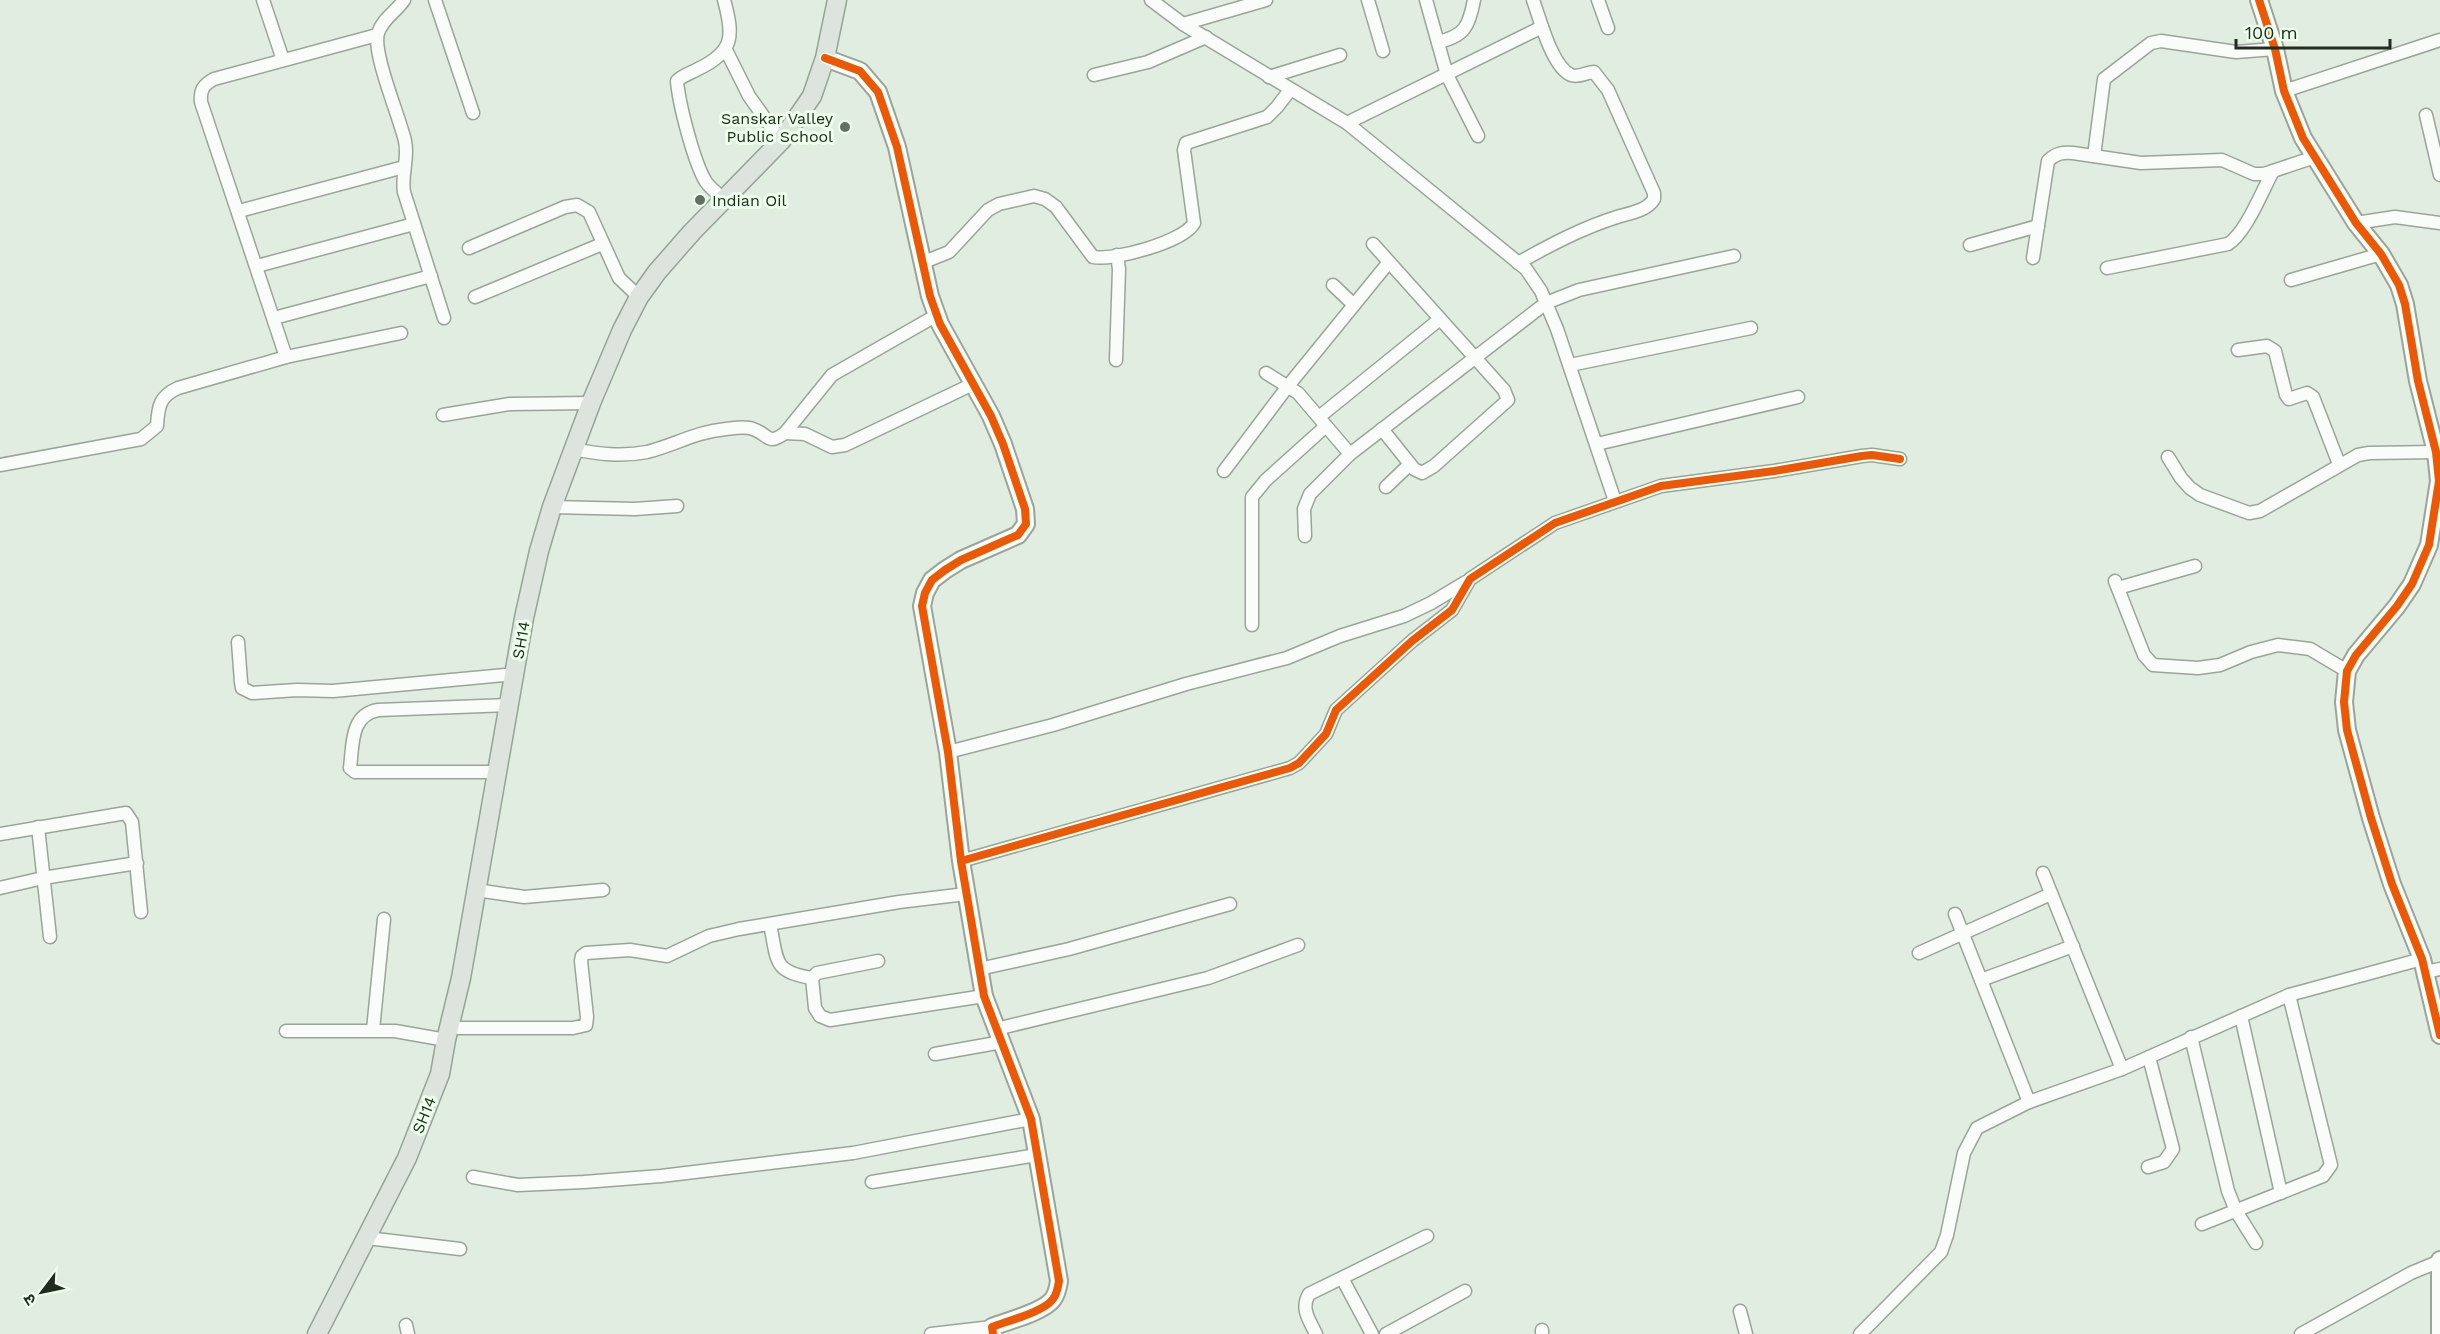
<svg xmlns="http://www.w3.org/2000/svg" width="2440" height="1334" viewBox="0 0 2440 1334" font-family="'Work Sans','Noto Sans Devanagari',sans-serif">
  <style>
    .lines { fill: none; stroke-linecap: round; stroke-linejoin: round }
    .street-casing { stroke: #9ba49a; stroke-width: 15 }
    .secondary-casing { stroke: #9ba49a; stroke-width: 20 }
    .primary-casing { stroke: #94a495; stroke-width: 21 }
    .street { stroke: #fafcfa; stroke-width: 12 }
    .secondary { stroke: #fafcfa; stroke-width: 16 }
    .primary { stroke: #dde4dd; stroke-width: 18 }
    .cycleway-casing { stroke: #ebffea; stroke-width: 11 }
    .cycleway { stroke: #e8590c; stroke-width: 8 }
    .poi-dot { fill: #646f64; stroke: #ebffea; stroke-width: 2 }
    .labels { text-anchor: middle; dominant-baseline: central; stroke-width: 6; stroke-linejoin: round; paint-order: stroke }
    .poi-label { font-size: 16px; fill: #222b21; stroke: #ebffea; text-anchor: end }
    .street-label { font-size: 16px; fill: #222b21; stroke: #ebffea }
  </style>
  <rect width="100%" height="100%" fill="#e0ede0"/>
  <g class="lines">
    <g class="street-casing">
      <g id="street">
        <path d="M263 0 283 60"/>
        <path d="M404 0C396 12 383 18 378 33 372 53 400 118 405 141 409 159 401 174 404 192L444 318"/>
        <path d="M435 0 473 113"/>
        <path d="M1151 0 1183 24 1347 123 1526 269 1541 291 1557 329 1615 501"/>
        <path d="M1368 0 1383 51"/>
        <path d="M1426 0 1447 75 1478 136"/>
        <path d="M1598 0 1608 28"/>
        <path d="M1183 24 1266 0"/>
        <path d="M1438 42C1465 36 1469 26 1474 0"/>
        <path d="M726 50 749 96 781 141"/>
        <path d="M1094 75 1148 62 1206 37"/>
        <path d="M1269 77 1340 55"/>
        <path d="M2284 91 2440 40"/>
        <path d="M2426 115 2440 175"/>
        <path d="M1347 123 1542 27"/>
        <path d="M2094 156 2104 79 2151 43 2161 41 2236 52 2275 49"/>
        <path d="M724 199C718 194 711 189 706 182 694 163 679 104 677 81 683 75 691 73 698 69 734 52 734 36 724 0"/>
        <path d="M239 211 404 167"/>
        <path d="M2356 223 2395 217 2440 223"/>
        <path d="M1373 244 1504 390 1508 400 1434 466 1422 473 1414 469 1382 429"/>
        <path d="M1970 245 2038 226"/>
        <path d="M469 248 565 207 577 205 589 212 619 278 639 297"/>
        <path d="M2033 258 2048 161C2056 153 2063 152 2073 153L2141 163 2222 160 2254 174H2264L2315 157"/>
        <path d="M924 262 949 252 988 210 999 204 1034 196 1045 199 1056 207 1093 257C1113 261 1184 242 1194 223L1184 150 1186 143 1267 117 1277 107 1290 90"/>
        <path d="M1518 263C1550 245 1582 228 1617 217 1630 213 1647 211 1654 199V193L1608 90 1594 72C1587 72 1579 78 1571 75 1552 67 1540 19 1533 0"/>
        <path d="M257 266 414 224"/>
        <path d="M2107 268 2228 244C2246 233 2262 191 2273 171"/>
        <path d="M2291 280 2381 254"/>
        <path d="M1333 285 1354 305"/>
        <path d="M475 297 602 244"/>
        <path d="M274 318 431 276"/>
        <path d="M2238 350 2267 346 2275 351 2286 395 2289 399 2307 393 2313 397 2339 464"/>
        <path d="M286 357 201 102C200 90 203 85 214 79L377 35"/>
        <path d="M1116 360 1119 269 1117 255"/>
        <path d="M1570 365 1751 328"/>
        <path d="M1266 373 1298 393 1350 454"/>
        <path d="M443 415 510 404 591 403"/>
        <path d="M1319 417 1440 319"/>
        <path d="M785 433 805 434 832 447 845 445 973 384"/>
        <path d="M1597 444 1798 397"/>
        <path d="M573 449C598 454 622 457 647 452 675 445 695 432 726 429 735 428 745 426 753 429 770 435 767 446 785 433L832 375 937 315"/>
        <path d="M2168 457 2181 478 2190 488 2200 495 2249 513 2260 511 2358 455 2369 453 2436 452"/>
        <path d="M0 465 141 439 157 426C158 406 160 396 178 388L286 357 401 333"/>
        <path d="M1224 471 1288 386 1389 262"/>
        <path d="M1386 487 1410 464"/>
        <path d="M552 507 635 509 677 506"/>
        <path d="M1305 536 1304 509 1310 494 1350 454 1546 303 1579 290 1734 256"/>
        <path d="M2115 581 2144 655 2153 665 2198 668 2220 665 2251 652 2278 645 2310 649 2347 671"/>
        <path d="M2118 588 2195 566"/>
        <path d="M1252 625V497L1266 480 1326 426"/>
        <path d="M238 642 241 682 242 688 252 693 297 690 333 691 515 674"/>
        <path d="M948 752 1053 725 1186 684 1287 658 1340 636 1404 616 1431 603 1466 582"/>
        <path d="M497 772H355L350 768C353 745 350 715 378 710L509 705"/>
        <path d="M38 827 50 937"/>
        <path d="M0 834 126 813 132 822 141 912"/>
        <path d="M961 861 1290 768 1299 763 1326 734 1336 710 1412 641 1452 610 1470 579 1555 523 1661 486 1774 471 1862 456 1872 455 1900 459"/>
        <path d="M2043 873 2122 1069"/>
        <path d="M0 888 43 878 137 863"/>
        <path d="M476 890 524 897 603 890"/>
        <path d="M1955 914 2029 1102"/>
        <path d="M770 925C778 960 772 972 812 978"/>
        <path d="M1919 953 2051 894"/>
        <path d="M878 961 817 973 812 978 815 1008 820 1016 830 1020 984 996"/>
        <path d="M979 969 1069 949 1230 904"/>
        <path d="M2425 972 2440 969"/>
        <path d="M1981 980 2073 946"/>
        <path d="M2241 1016 2281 1193"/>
        <path d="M449 1028H573L586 1025 587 1017 581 961 582 956 586 953 630 950 667 956 709 936 739 929 899 902 966 894"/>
        <path d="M996 1029 1208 978 1298 945"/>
        <path d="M373 1030 384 919"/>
        <path d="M286 1031H395L446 1040"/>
        <path d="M2191 1037 2228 1191 2236 1211 2256 1243"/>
        <path d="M935 1054 1002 1042"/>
        <path d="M2148 1167 2164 1162 2173 1149 2149 1057"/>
        <path d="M473 1177 518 1185 584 1182 661 1176 853 1153 1031 1119"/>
        <path d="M872 1182 1037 1155"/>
        <path d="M2202 1224 2323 1176 2331 1165 2289 995"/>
        <path d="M367 1238 460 1249"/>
        <path d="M1342 1278 1372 1334"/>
        <path d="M1740 1311 1746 1334"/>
        <path d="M406 1325 408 1334"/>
        <path d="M1542 1330V1334"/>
        <path d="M931 1334 992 1327"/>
        <path d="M1316 1334C1310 1321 1300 1309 1309 1294L1427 1236"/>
        <path d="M1386 1334 1465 1291"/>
        <path d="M1860 1334 1941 1252 1947 1235 1964 1153 1977 1128 2029 1102 2122 1069 2289 995 2422 959"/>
        <path d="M2301 1334 2411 1273 2440 1261"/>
      </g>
    </g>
    <g class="secondary-casing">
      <g id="secondary">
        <path d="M2259 0 2275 49 2284 91 2303 138 2356 223 2381 254 2399 285 2405 304 2418 381 2436 452 2439 481 2429 545 2412 584 2397 606 2356 655 2347 671 2344 702 2347 730 2371 818 2392 884 2422 959 2440 1035"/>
        <path d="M825 58 860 71 878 92 897 147 930 296 940 324 991 416 1003 444 1025 509 1026 524 1018 535 961 560 945 570 932 580 925 593 922 606 948 752 961 861 984 996 1031 1119 1059 1281C1058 1287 1057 1294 1053 1299 1044 1312 1007 1321 992 1327L993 1334"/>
        <path d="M2440 1334V1260"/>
      </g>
    </g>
    <g class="primary-casing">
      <path id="primary" d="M317 1334 407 1158 440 1074 446 1040 461 978 524 618 539 551 552 507 591 403 622 330 639 297 657 272 692 232 781 141 812 96 825 58 837 0"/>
    </g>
    <use href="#street" class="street"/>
    <use href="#secondary" class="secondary"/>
    <use href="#primary" class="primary"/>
    <g class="cycleway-casing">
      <g id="cycleway">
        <path d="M2259 0 2275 49 2284 91 2303 138 2356 223 2381 254 2399 285 2405 304 2418 381 2436 452 2439 481 2429 545 2412 584 2397 606 2356 655 2347 671 2344 702 2347 730 2371 818 2392 884 2422 959 2440 1035"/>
        <path d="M825 58 860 71 878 92 897 147 930 296 940 324 991 416 1003 444 1025 509 1026 524 1018 535 961 560 945 570 932 580 925 593 922 606 948 752 961 861 984 996 1031 1119 1059 1281C1058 1287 1057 1294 1053 1299 1044 1312 1007 1321 992 1327L993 1334"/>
        <path d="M961 861 1290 768 1299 763 1326 734 1336 710 1412 641 1452 610 1470 579 1555 523 1661 486 1774 471 1862 456 1872 455 1900 459"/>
      </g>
    </g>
    <use href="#cycleway" class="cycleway"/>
  </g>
  <g class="poi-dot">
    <circle cx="845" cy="127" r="6"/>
    <circle cx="700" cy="200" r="6"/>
  </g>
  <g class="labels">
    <g class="poi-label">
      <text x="833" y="118">Sanskar Valley<tspan x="833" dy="18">Public School</tspan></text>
      <text x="712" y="200" text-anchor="start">Indian Oil</text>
    </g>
    <g class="street-label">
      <text transform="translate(521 640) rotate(-80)">SH14</text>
      <text transform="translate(424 1115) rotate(-68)">SH14</text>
    </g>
  </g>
  <g transform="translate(42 1292) rotate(238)" stroke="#ebffea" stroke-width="4.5" paint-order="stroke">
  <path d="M0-4.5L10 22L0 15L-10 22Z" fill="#222b21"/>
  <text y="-9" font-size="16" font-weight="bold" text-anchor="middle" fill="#222b21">उ</text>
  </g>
  <path d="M2236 39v9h154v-9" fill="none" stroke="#222b21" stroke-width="3"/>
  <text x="2245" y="39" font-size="18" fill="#222b21" stroke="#ebffea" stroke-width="4.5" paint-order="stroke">100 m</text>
</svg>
